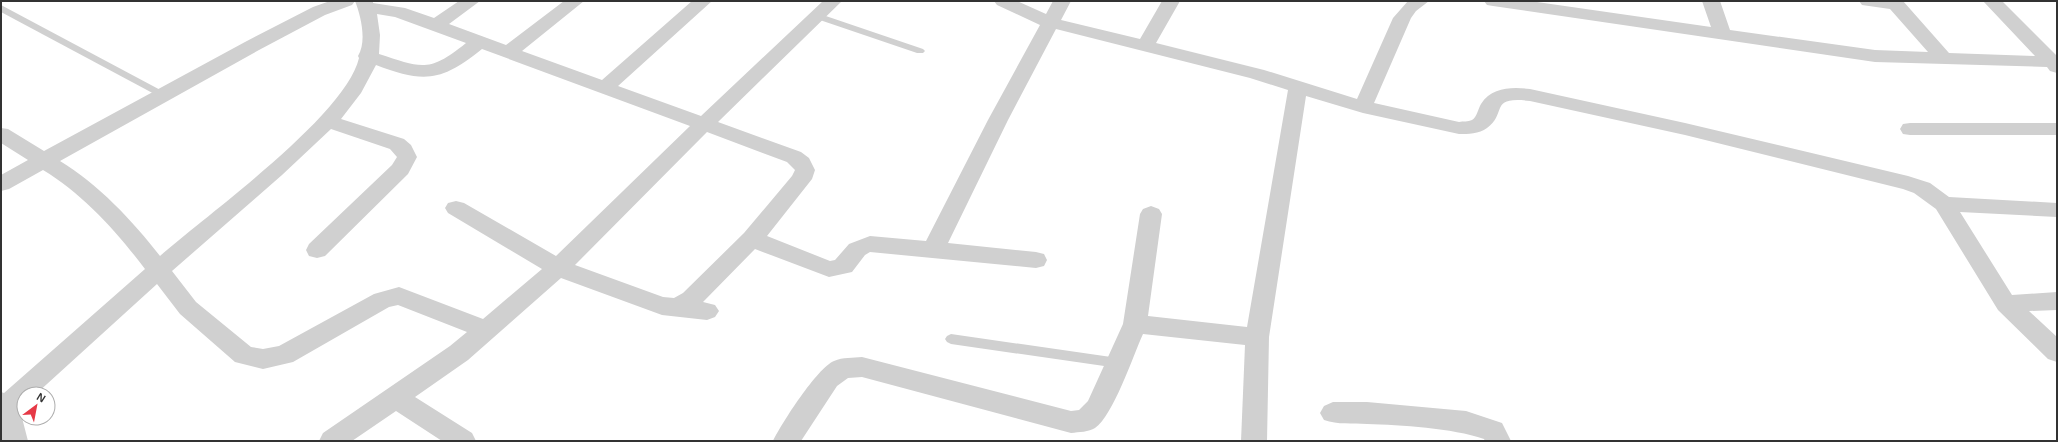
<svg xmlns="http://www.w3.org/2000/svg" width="2058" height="442" viewBox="0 0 2058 442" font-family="Arial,sans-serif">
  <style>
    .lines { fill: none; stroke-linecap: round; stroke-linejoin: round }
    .service { fill: #d0d0d0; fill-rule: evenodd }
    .minor { fill: #d0d0d0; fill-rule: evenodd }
  </style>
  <rect width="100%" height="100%" fill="#fff"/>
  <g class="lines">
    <g class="service">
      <path d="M1 5 166 93 168 95 163 98 160 97 1 12Z"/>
      <path d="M817 13 923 49 925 51 923 53H917L814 18V14Z"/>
      <path d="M951 334 1118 358 1122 360 1124 363 1122 366 1118 368 951 344 947 342 945 339 947 336Z"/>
    </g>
    <g class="minor">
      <path d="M330 1H355L352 5 325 15 259 50 60 161C98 184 132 220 160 256 208 214 346 115 359 58L358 56C367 42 361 16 355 1H373V3L405 8 434 18 459 1H480L449 24 506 45 564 1H584L522 51 602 80 692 1H712L618 86 701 116 823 1H842L718 122 801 152 809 158 815 170 812 179 767 236 830 261 835 260 849 244 870 236 926 241 988 120 1040 25 997 5 994 1H1017L1046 14 1053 1H1071L1061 20 1140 39 1162 1H1180L1156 43 1264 70 1357 99 1393 18 1408 1H1429L1416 11 1411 18 1374 103 1459 122C1463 121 1468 122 1472 120 1477 117 1478 109 1481 104 1492 87 1512 87 1530 89L1685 123 1908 176 1930 183 1949 197 2057 203V217L1960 212 2012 295 2057 292V310L2029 311 2057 337V362L2048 359 1998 310 1936 209 1914 193 1903 189 1685 135 1530 101C1488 96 1508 113 1487 128 1479 134 1468 134 1459 134L1363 113 1306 96 1269 337 1267 441H1241L1245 345 1143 334C1133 356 1113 416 1095 428 1089 432 1079 432 1071 433L862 377 848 378 837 386 801 441H773C782 423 817 368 834 361 843 357 853 358 862 357L1071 411 1079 410 1088 401 1123 324 1140 214 1143 209 1151 206 1159 209 1162 214 1148 316 1247 327 1288 90 1250 78 1056 29 1008 120 948 243 1036 252 1044 254 1047 260 1044 266 1036 268 870 252 865 255 852 272 829 277 755 249 703 302 715 305 719 311 715 317 707 320 662 315 561 278 468 360 415 397 472 433 476 441H442L396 411 352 441H319L323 433 450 346 467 332 398 305 389 307 293 362 263 369 235 362 180 314 157 284 36 394H24V405L20 410 28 441H2L1 392 4 393 145 269C117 232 83 194 43 170L9 189 1 191V175L28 160 1 143V128L8 129 44 151 245 42 313 7ZM377 14 395 17 466 43C429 73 422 68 379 54L380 35ZM482 49 690 126 556 256 464 203 456 201 448 203 445 208 448 213 542 269 483 319 399 287 374 294 279 346 263 349 251 347 196 302 172 271 282 175 331 129 390 149 397 157 392 165 309 244 306 250 309 256 317 258 325 256 408 174 417 157 411 145 404 139 341 119 361 93 376 65C424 83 441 82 482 49ZM707 132 787 162 795 170 792 176 744 233 683 293 674 298 663 297 575 265Z"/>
      <path d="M1484 1H1530L1711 27 1702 1H1720L1730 30 1875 50 1928 52 1890 9 1862 5 1859 1H1903L1949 53 2035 56 1983 1H2002L2057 56V73L2050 71 2047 67 1875 62 1493 6 1487 5Z"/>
      <path d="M1910 123H2057V135H1910L1903 134 1900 129 1903 124Z"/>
      <path d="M1333 402H1367L1466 411 1502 423 1511 441H1485L1484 439C1452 428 1401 425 1367 424 1352 423 1338 425 1324 420L1320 413 1324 406Z"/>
    </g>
  </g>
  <rect width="2058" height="442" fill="none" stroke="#333333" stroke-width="4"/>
  <g transform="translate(36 406) rotate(32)"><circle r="19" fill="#ffffff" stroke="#adadad"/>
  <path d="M0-3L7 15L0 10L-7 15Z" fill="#e63946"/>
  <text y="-6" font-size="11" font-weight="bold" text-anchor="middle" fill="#333333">N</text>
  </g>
</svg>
